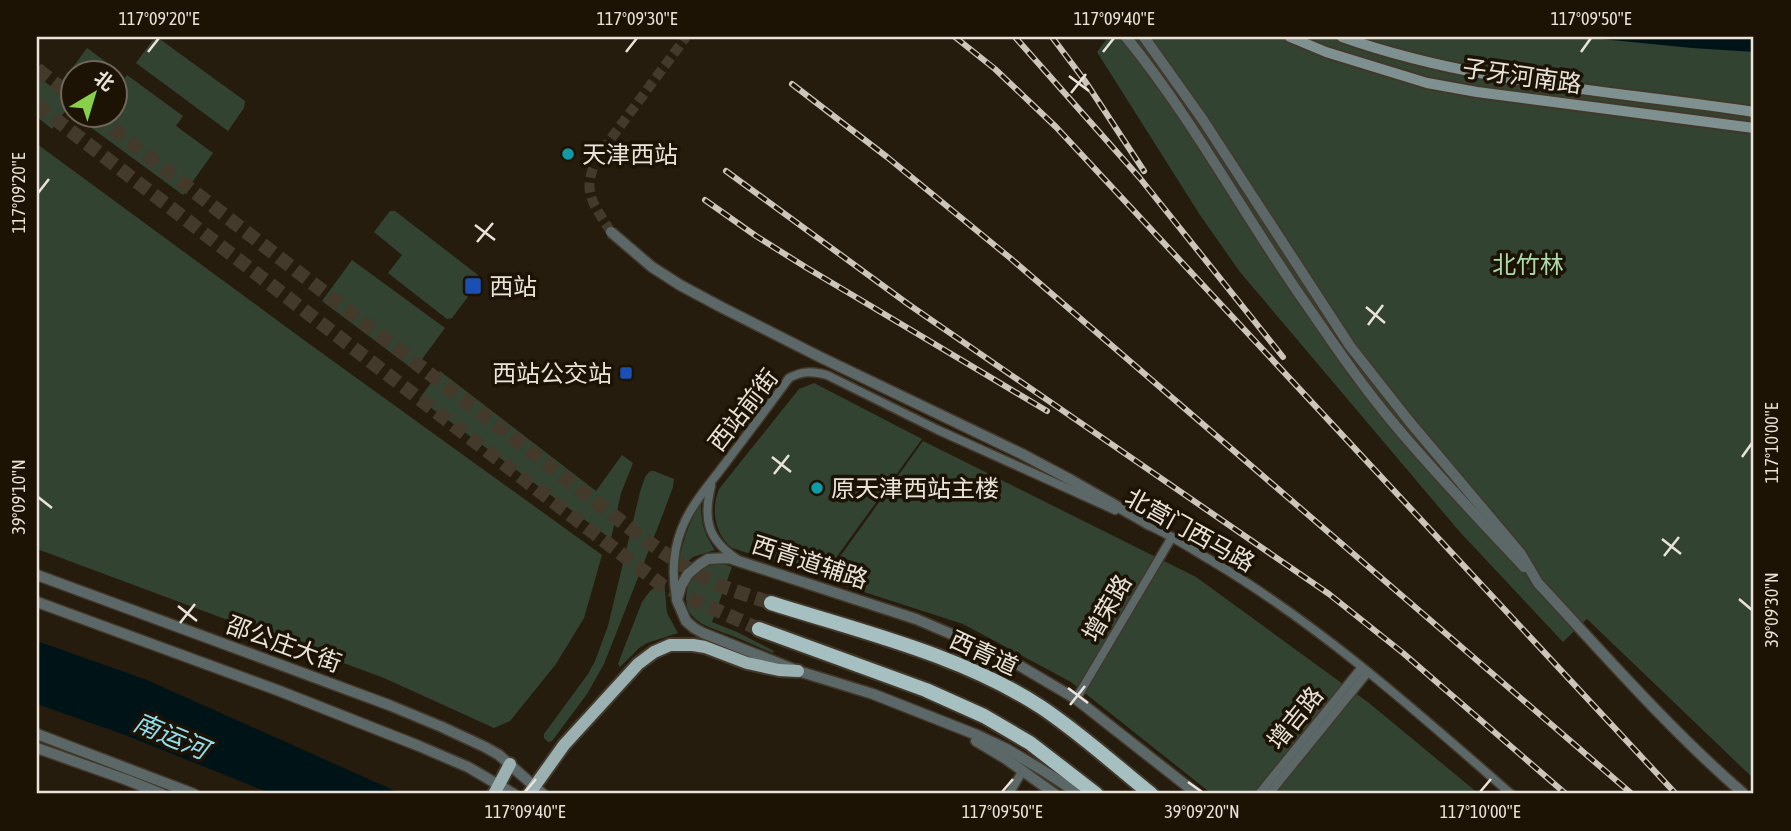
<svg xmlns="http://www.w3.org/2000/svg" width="1791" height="831" viewBox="0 0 1791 831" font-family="'Asap Condensed','Noto Sans SC',sans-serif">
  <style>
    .green { fill: #334332 }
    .water { fill: #001418 }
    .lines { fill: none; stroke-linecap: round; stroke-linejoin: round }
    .tertiary-tunnel { stroke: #433a2c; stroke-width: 10; stroke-dasharray: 10 5; stroke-linecap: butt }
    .trunk-tunnel { stroke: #433a2c; stroke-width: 14; stroke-dasharray: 14 7; stroke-linecap: butt }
    .minor-casing { stroke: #41382a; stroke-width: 11 }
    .tertiary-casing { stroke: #41382a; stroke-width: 13 }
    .secondary-casing { stroke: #41382a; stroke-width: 14 }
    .primary-casing { stroke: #41382a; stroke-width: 16 }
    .trunk-casing { stroke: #41382a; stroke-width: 18 }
    .minor { stroke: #5c6767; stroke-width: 8 }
    .tertiary { stroke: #5c6767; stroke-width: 10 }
    .secondary { stroke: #7f9091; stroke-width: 10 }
    .primary { stroke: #9ab0b1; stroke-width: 12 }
    .trunk { stroke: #a6bfc0; stroke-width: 14 }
    .rail-casing { stroke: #ccc5ba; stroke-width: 6 }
    .rail { stroke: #1c1305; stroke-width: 3.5; stroke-dasharray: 10; stroke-linecap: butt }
    .tertiary-bridge-casing { stroke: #41382a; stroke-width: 13; stroke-linecap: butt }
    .tertiary-bridge { stroke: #5c6767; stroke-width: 10 }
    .ticks { fill: none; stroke: #e9e3d9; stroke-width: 2.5 }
    .culture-dot { fill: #0f9aa8; stroke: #1c1305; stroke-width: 2.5 }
    .transit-dot { fill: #1a4fb4; stroke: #1c1305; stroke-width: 2.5 }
    .labels { text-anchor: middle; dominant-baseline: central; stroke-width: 7; stroke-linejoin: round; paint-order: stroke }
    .street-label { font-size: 24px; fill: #e9e3d9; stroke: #1c1305 }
    .poi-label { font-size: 24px; fill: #e9e3d9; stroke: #1c1305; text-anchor: start }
    .park-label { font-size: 24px; fill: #acd9a9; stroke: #1c1305 }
    .water-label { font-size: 26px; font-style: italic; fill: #8fddee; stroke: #1c1305 }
    .neatline { fill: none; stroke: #e9e3d9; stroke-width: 2.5 }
    .ticks-label { font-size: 18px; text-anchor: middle; fill: #e9e3d9 }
  </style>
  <rect width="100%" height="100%" fill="#261c0e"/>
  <g class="green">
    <path d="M1108 37H1726L1754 40V779L1587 619 1563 642 1459 531 1240 272 1200 215 1097 52Z"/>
    <path d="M156 39 161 40 245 101 244 108 228 131 136 63 152 41Z"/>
    <path d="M87 48 106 62 98 73 74 74 73 89 63 81Z"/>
    <path d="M127 75 183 116 176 126 213 153 183 195 89 126 97 116H116V90Z"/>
    <path d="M37 76 72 102 52 129 37 117Z"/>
    <path d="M37 144 308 343 602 555 584 618 556 664 510 721 494 728 384 678 37 549Z"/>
    <path d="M390 211H395L478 275 479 282 452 318 447 319 388 273 402 255 374 232Z"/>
    <path d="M352 260 445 328 414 370 322 301Z"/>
    <path d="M440 371 596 491 622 455 633 463 621 493 611 539 419 399Z"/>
    <path d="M814 383 922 439 822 577 732 548C714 534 711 508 719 489L799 389Z"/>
    <path d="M923 441 1196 577 1369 703 1479 794H1212L1071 682 963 624 824 579Z"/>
    <path d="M650 471H654L674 479 673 487 663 514 604 664 587 694 552 741 548 742 544 738V734L588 674 595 661 608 626 640 492 645 477Z"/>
    <path d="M701 502C701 522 703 532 715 550L693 557 679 569 678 566C682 543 689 522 701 502Z"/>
    <path d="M713 564 726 565 732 567 712 622 737 632 774 651 773 653C757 647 742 639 727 634 706 626 681 620 687 590 690 577 701 568 713 564Z"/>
    <path d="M664 580 667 613 678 633 647 643 639 648 620 667 618 664 621 656 642 602 650 591Z"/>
  </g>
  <g class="water">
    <path d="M1581 37H1754V52L1692 48Z"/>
    <path d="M37 641 147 680 402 794H272L125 735 37 704Z"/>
  </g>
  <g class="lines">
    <path class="tertiary-tunnel" d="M611 232C590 199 580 189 601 152L686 37"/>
    <g class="trunk-tunnel">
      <path d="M37 69 74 98"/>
      <path d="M37 105 663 586 759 629"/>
      <path d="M96 116 640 536C665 554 691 572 719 585 736 592 754 597 771 603"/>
    </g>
    <g class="minor-casing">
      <g id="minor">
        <path d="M711 486C703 519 707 539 737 559"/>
        <path d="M1146 524C1169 534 1190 548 1212 561 1321 626 1416 711 1511 794"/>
        <path d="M676 598C672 575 673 550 682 528 691 505 709 485 724 465 746 436 768 407 789 378 802 371 812 371 827 375L938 430 1115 510"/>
        <path d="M1076 699 1172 537"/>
        <path d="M1009 794 1023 770"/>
        <path d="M1259 794 1362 667"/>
        <path d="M1269 794 1368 672"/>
      </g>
    </g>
    <g class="tertiary-casing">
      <g id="tertiary">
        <path d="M1022 454 1071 480 1150 525"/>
        <path d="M37 575 254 655 389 705 442 727 485 747 499 755 543 794"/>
        <path d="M37 602 277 690 419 746 468 767 514 794"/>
        <path d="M37 734 194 794"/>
        <path d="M976 741 1006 759 1055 794"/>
        <path d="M37 748 127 780 162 794"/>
        <path d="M1079 794 1047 773 1007 749 977 735 873 694 798 671 703 633 694 628 686 621 677 600 681 586 688 574 700 564 708 559 729 558 916 619 1005 657 1076 699 1197 794"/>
      </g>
    </g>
    <g class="secondary-casing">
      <g id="secondary">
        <path d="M1290 37 1326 52 1427 83 1477 92 1754 128"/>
        <path d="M1342 37C1475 84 1616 91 1754 112"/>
      </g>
    </g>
    <g class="primary-casing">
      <g id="primary">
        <path d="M494 794 510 764"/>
        <path d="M529 794 564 745 638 664 654 652 670 645H693L705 647 747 663 779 670 798 671"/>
      </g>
    </g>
    <g class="trunk-casing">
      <g id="trunk">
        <path d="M771 603C862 632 961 655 1041 707 1080 733 1115 765 1151 794"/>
        <path d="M759 629 926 690 984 716 1030 743 1096 794"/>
      </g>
    </g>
    <use href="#minor" class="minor"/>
    <use href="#tertiary" class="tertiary"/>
    <use href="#secondary" class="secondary"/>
    <use href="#primary" class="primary"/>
    <use href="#trunk" class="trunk"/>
    <g class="rail-casing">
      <g id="rail">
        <path d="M955 37 995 69 1056 127 1676 794"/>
        <path d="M1015 37 1139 177 1283 357"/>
        <path d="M1052 37 1085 81 1144 171"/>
        <path d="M792 84 887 157 1009 257 1632 794"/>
        <path d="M726 171 908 304 1329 594 1403 653 1566 794"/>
        <path d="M705 200 756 236 807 268 1047 411"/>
      </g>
    </g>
    <use href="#rail" class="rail"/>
    <g class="tertiary-bridge-casing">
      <g id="tertiary-bridge">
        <path d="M1126 37C1193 119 1243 214 1304 301 1333 343 1362 386 1395 425 1436 474 1480 520 1524 567"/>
        <path d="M1144 37 1203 120 1350 346 1409 421 1521 554 1538 583C1605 655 1670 730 1744 794"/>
        <path d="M611 232 652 267 680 285 721 307 820 357 1022 454"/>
      </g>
    </g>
    <use href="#tertiary-bridge" class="tertiary-bridge"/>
  </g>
  <path class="ticks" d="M148 52 159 38M626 52 637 38M1103 52 1114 38M1581 52 1591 38M1069 76 1089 91M1071 93 1086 74M38 193 49 179M475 225 495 240M477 242 493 223M1366 307 1385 323M1368 325 1383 305M772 457 791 472M1742 457 1752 443M774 474 789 455M38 497 52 508M1662 539 1681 554M1664 556 1679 537M1739 599 1752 610M178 606 197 621M180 623 195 604M1068 688 1088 703M1070 705 1085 686M1188 782 1202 792M525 792 536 779M1002 792 1013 779M1480 792 1491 779"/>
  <g class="culture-dot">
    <circle cx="568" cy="154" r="7"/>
    <circle cx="817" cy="488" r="7"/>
  </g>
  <g class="transit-dot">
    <rect x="464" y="277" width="18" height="18" rx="3.5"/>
    <rect x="619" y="366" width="14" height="14" rx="3.5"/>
  </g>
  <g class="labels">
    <g class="street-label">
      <text transform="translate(1522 76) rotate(8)">子牙河南路</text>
      <text transform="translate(743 410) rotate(-52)">西站前街</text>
      <text transform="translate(1190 530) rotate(29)">北营门西马路</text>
      <text transform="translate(810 562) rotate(18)">西青道辅路</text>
      <text transform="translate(1107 608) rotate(-60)">增荣路</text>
      <text transform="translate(284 644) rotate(20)">邵公庄大街</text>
      <text transform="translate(984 653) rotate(25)">西青道</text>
      <text transform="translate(1295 718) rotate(-51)">增吉路</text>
    </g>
    <g class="poi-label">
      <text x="582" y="154">天津西站</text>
      <text x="489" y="286">西站</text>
      <text x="612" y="373" text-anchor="end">西站公交站</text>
      <text x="831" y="488">原天津西站主楼</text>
    </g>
    <g class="park-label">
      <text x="1528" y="264">北竹林</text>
    </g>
    <g class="water-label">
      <text transform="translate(171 736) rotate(23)">南运河</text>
    </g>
  </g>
  <rect width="1791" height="831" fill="none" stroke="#1c1305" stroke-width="77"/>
  <g transform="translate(94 94) rotate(38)"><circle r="33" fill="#1c1305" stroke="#6e665a" stroke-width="2"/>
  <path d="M0-5L12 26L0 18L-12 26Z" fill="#88cf4a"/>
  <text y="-10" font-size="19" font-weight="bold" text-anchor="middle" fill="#e9e3d9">北</text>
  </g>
  <rect x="38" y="38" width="1714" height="754" class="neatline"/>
  <g class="ticks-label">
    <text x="159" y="25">117°09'20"E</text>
    <text x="637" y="25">117°09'30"E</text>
    <text x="1114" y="25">117°09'40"E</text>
    <text x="1591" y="25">117°09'50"E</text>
    <text transform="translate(19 193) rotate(-90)" y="6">117°09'20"E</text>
    <text transform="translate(1772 443) rotate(-90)" y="6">117°10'00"E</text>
    <text transform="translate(19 497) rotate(-90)" y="6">39°09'10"N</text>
    <text transform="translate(1772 610) rotate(-90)" y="6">39°09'30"N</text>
    <text x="525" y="818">117°09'40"E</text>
    <text x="1002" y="818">117°09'50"E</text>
    <text x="1202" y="818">39°09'20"N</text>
    <text x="1480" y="818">117°10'00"E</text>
  </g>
</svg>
